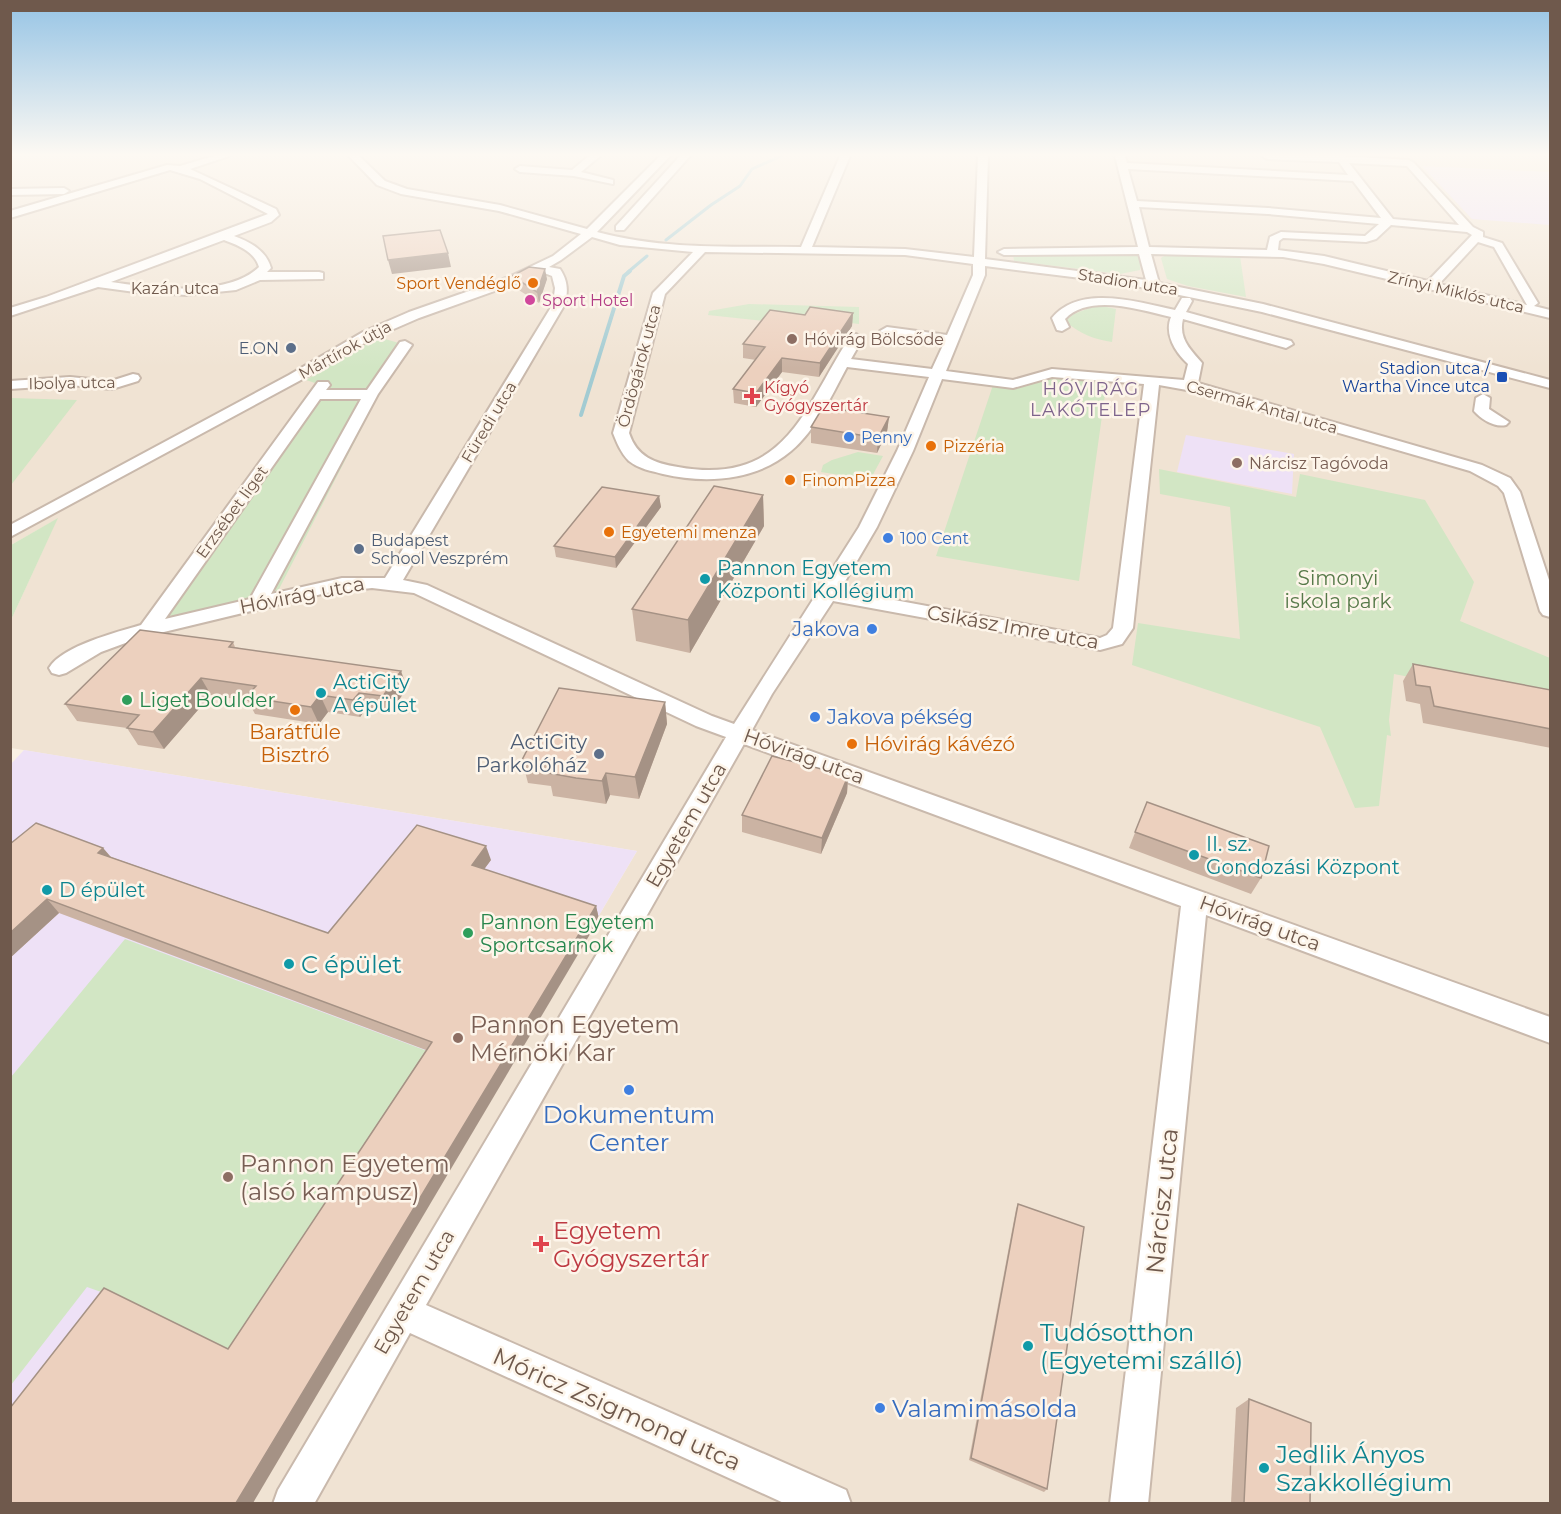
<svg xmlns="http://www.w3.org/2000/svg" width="1561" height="1514" viewBox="0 0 1561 1514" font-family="Montserrat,sans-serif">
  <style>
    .residential { fill: #f0e3d3 }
    .education { fill: #eee1f6 }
    .green { fill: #d2e6c4 }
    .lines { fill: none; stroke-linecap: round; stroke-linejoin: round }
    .stream-far1 { stroke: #a2cbd2; stroke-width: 3 }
    .stream { stroke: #a2cbd2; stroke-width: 4 }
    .minor-casing { stroke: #c9b9ac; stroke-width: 4 }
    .minor { fill: #fff; fill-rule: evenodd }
    .wall { fill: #cbb3a3 }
    .shaded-wall { fill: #a59285 }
    .building { fill: #ecd0be; stroke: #a59285; stroke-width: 1.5 }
    .food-dot { fill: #e8710a; stroke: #fdf5ea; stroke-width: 2 }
    .hotel-dot { fill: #d1479c; stroke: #fdf5ea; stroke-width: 2 }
    .education-dot { fill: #8d6e63; stroke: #fdf5ea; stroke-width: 2 }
    .service-dot { fill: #5c6f8a; stroke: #fdf5ea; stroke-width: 2 }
    .transit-dot { fill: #1a4fb4; stroke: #fdf5ea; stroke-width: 2 }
    .health-dot { fill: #e0444e; stroke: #fdf5ea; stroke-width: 2 }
    .shop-dot { fill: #3f7fe0; stroke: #fdf5ea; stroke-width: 2 }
    .culture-dot { fill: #0f9aa8; stroke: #fdf5ea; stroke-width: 2 }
    .leisure-dot { fill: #2e9e5b; stroke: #fdf5ea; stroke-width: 2 }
    .labels { text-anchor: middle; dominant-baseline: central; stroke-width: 5; stroke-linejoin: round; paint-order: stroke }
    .far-street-label { font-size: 16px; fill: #6f594c; stroke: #fdf5ea }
    .far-food-label { font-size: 16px; fill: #c56008; stroke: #fdf5ea; text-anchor: start }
    .far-hotel-label { font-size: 16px; fill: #b23c85; stroke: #fdf5ea; text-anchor: start }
    .far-education-label { font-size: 16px; fill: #785e54; stroke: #fdf5ea; text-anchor: start }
    .far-service-label { font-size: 16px; fill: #4e5e75; stroke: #fdf5ea; text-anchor: end }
    .far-transit-label { font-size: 16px; fill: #164399; stroke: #fdf5ea; text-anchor: end }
    .far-health-label { font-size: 16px; fill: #be3a42; stroke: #fdf5ea; text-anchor: start }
    .far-shop-label { font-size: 16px; fill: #366cbe; stroke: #fdf5ea; text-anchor: start }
    .far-neighbourhood-label { font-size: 18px; letter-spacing: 1.5px; fill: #7e648c; stroke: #fdf5ea }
    .culture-label { font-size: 20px; fill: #0d838f; stroke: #fdf5ea; text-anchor: start }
    .park-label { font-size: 20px; fill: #577a49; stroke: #fdf5ea }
    .street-label { font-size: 20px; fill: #6f594c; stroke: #fdf5ea }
    .shop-label { font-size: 20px; fill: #366cbe; stroke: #fdf5ea; text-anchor: end }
    .leisure-label { font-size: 20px; fill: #27864d; stroke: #fdf5ea; text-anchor: start }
    .food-label { font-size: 20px; fill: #c56008; stroke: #fdf5ea }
    .service-label { font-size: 20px; fill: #4e5e75; stroke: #fdf5ea; text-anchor: end }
    .near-culture-label { font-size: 24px; fill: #0d838f; stroke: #fdf5ea; text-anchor: start }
    .near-education-label { font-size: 24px; fill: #785e54; stroke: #fdf5ea; text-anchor: start }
    .near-shop-label { font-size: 24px; fill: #366cbe; stroke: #fdf5ea }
    .near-street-label { font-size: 24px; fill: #6f594c; stroke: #fdf5ea }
    .near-health-label { font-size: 24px; fill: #be3a42; stroke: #fdf5ea; text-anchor: start }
  </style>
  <rect width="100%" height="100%" fill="#faf1e4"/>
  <path class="residential" d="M11 156H1550V1503H252L637 851 11 748V620L57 519 11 545Z"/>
  <g class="education">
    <path d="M1422 166 1550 172V225L1472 219Z"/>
    <path d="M1186 435 1294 454 1292 494 1177 472Z"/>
    <path d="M24 750 637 851 252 1503H11L10 765Z"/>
  </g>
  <g class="green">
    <path d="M1013 254H1130L1140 257V270L1120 274 1014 261Z"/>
    <path d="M1166 255 1240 256 1246 297 1188 286 1167 279 1161 258Z"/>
    <path d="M749 304 859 307V324L809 318 803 325 708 315 709 311Z"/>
    <path d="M1097 305 1116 309 1112 342C1093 339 1080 334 1065 321L1074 314Z"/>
    <path d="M378 337 399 343 391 371 278 591 145 624 318 384 306 380Z"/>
    <path d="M1054 375 1107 380 1079 581 936 556 993 385H1028L1043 377Z"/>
    <path d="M11 398 77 400 11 485 10 398Z"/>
    <path d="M858 452 883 456 870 480 821 472 823 465 832 460Z"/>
    <path d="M1159 469 1296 497 1300 474 1425 500 1474 582 1460 621 1550 658V704L1394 674 1389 720 1391 736 1387 735 1379 806 1355 808 1320 727 1132 665 1138 623 1240 639 1230 507 1160 494Z"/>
    <path d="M58 518 11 620V545Z"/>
    <path d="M125 939 438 1055 240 1357 118 1298 87 1287 11 1385V1077Z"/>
  </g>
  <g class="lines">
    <g class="stream-far1">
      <path d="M666 240 711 205 740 186 752 169 781 156"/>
      <path d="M628 272 647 256"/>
    </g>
    <path class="stream" d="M581 415 624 276 630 271"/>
    <g class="minor-casing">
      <g id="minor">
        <path d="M214 156H229L190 169 276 209 279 215 271 222 234 236C250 242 266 250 271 268L267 272H319L323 273V279L260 280 236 290 187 295 135 292 98 287 10 316V308L46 297 268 214 200 179 170 170 10 218V211L167 165 180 166ZM224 240C238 245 255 252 259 267 227 298 152 288 111 282Z"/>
        <path d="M349 156H359L385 181 407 189 500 205 587 229 660 156H670L597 232C663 250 733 246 801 247L840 156H850L812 247 905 249 974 257 978 156H988L985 259 1146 280 1139 254 1004 255 998 252 1004 249 1138 247 1115 156H1125L1127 163 1348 175 1339 162 1267 159 1262 156H1341L1409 160 1414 163 1473 227 1483 232V237L1502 243 1538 303 1534 306 1550 310V318L1324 264 1283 257 1151 254 1159 283 1263 304 1550 380V388L1262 312 1121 283 985 266V275L946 371 1013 380 1052 369 1184 380 1188 364C1175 352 1164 334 1171 317 1140 310 1090 293 1065 319L1069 327 1062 331 1057 330 1052 318C1080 284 1137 302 1175 310L1182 298H1190L1192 301 1186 312 1291 341 1293 344 1286 348 1183 319C1178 339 1191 350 1202 363L1198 383 1482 465 1510 478 1520 492 1550 583V617L1543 615 1540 611 1504 493 1498 486 1470 471 1198 392 1159 385 1133 628 1122 644 1100 650 833 601 772 694 752 730 1550 1017V1043L1206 915 1148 1504H1110L1181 906 744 744 426 1305 846 1490 851 1504H786L410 1333 314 1504H273L278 1490 726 737 696 726 414 593 372 588 326 593 139 638 101 652 66 673 59 675 52 673 49 668C62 646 117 632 141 625L318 382H328L330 385 326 390H367L400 342 405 341 412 345 378 394 271 594 342 578H385L553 304 555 288 552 276 539 271 517 283 419 318 373 338 299 381 10 537V525L289 375 363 332 409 312 509 277 553 256 581 234 499 211 401 194 377 185ZM1349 163 1407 166 1459 225 1393 219ZM1128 169 1353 181 1381 218 1268 208 1137 201ZM1139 207 1268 214 1379 224 1365 236 1281 232 1270 237 1267 250 1149 247ZM1391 225 1467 232 1472 235 1428 281 1324 256 1278 250 1279 241 1283 238 1366 242 1376 239ZM592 237 620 245 693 252 653 293 613 433C617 443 621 453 629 461 639 469 652 471 663 474 706 484 756 481 791 451 816 430 832 395 847 367L929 377 897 451 859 527 734 724 712 716 427 585 403 580 565 304C568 291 568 281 560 269L549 267 561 260ZM1478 242 1494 247 1527 305 1439 284ZM705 252 905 255 973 264V275L947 335 887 327 880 331 887 335 944 343 932 369 851 359 863 338 856 334 851 335C804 407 787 487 678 467 654 463 637 457 629 433L665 294ZM1052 377 1144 384 1113 628 1107 635 1100 638 840 590 877 527 913 451 942 379 1013 388ZM320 399H361L250 599 165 619Z"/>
        <path d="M589 156H600L581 172 613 180V184L574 176 520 172 515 169 520 166 572 170Z"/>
        <path d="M680 156H690L624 230H616V226Z"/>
        <path d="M10 189 64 188 69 191 64 194 10 195Z"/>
        <path d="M133 374 138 375 140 378 138 381 112 389 70 385 10 389V381L70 377 111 381Z"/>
        <path d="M1483 394 1490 398 1489 409 1509 422 1506 425C1495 428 1481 419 1474 411L1476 398Z"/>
      </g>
    </g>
    <use href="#minor" class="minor"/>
  </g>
  <g class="wall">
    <path d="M512 276 547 279 539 303 514 287Z"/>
    <path d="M853 313 852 326 819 377 782 372 756 407 734 403 733 389 756 360 743 358V344L805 315Z"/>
    <path d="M889 417 887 432 877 453 811 443V427Z"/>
    <path d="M763 495 764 526 690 653 636 641 632 609Z"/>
    <path d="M659 496 661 507 616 568 556 557 554 546Z"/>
    <path d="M233 642 235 647 407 688 390 713 366 709 360 717 328 712 319 724 255 714 248 701 211 695 164 749 138 745 127 728 77 721 65 704Z"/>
    <path d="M1413 664 1551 690V748L1423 723 1420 704 1406 701 1403 681Z"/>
    <path d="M665 702 667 724 639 799 610 795 606 804 580 800 553 796 551 786 528 783 522 760Z"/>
    <path d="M848 776 847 793 821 854 742 832V815Z"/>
    <path d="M1147 802 1261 878 1251 894 1129 848Z"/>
    <path d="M10 844 103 848 111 857 328 933 491 860 484 869 596 906 599 919 228 1349 426 1050 59 913 10 958Z"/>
    <path d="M1018 1204 1047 1489 1044 1492 969 1460 1016 1209Z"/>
    <path d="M1249 1399 1310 1503H1231L1236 1408Z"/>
  </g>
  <g class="shaded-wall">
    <path d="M448 253 451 267 392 274 388 260Z"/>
    <path d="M545 269 547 279 539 303 537 292Z"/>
    <path d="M853 313 852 326 819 377 820 363Z"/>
    <path d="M782 358V372L756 407V393Z"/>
    <path d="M889 417 887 432 877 453 878 438Z"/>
    <path d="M763 495 764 526 690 653 688 620Z"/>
    <path d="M659 496 661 507 616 568 615 557Z"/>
    <path d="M401 671 407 688 390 713 383 696Z"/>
    <path d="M201 678 211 695 164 749 153 732Z"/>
    <path d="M359 693 366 709 360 717 353 700Z"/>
    <path d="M320 695 328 712 319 724 311 707Z"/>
    <path d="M665 702 667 724 639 799 635 777Z"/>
    <path d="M606 773 610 795 606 804 602 781Z"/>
    <path d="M848 776 847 793 821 854 822 838Z"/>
    <path d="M486 846 491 860 477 879 472 865Z"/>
    <path d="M103 848 114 861 98 853Z"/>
    <path d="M47 899 59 913 10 958V933Z"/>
    <path d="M596 906 599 919 253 1503H236Z"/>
  </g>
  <g class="building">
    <path d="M440 230 448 253 388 260 383 236Z"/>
    <path d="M529 267 545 269 537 292 512 276Z"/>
    <path d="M810 307 853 313 820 363 782 358 756 393 733 389 765 347 743 344 770 310 805 315Z"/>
    <path d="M823 407 889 417 878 438 811 427Z"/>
    <path d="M714 486 763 495 688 620 632 609Z"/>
    <path d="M602 487 659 496 615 557 554 546Z"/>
    <path d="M140 630 233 642 229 647 401 671 383 696 359 693 353 700 320 695 311 707 246 697 256 686 201 678 153 732 127 728 139 715 65 704Z"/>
    <path d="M1413 664 1551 690V729L1434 706 1430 687 1416 685Z"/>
    <path d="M559 688 665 702 635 777 606 773 602 781 576 778 548 773 552 765 522 760Z"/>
    <path d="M772 756 848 776 822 838 742 815Z"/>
    <path d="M1147 802 1269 846 1261 878 1135 832Z"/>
    <path d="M36 823 103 848 98 853 328 933 417 825 486 846 472 865 596 906 236 1503H10V1408L104 1288 228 1349 432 1042 47 899 10 933V844Z"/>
    <path d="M1018 1204 1084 1227 1047 1489 971 1458Z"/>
    <path d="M1249 1399 1311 1423 1310 1503H1244Z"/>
  </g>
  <linearGradient id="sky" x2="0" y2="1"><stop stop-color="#96c4e5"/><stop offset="0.42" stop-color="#fdf9f3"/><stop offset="1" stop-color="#fdf9f3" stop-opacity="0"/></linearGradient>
  <rect width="1561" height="368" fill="url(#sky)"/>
  <g class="food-dot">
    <circle cx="533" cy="283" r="6"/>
    <circle cx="931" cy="446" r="6"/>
    <circle cx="790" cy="480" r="6"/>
    <circle cx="609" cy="532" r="6"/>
    <circle cx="295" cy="710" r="6"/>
    <circle cx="852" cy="744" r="6"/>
  </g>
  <circle class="hotel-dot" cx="530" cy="300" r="6"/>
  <g class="education-dot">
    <circle cx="792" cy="339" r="6"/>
    <circle cx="1237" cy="463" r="6"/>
    <circle cx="458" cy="1038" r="6"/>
    <circle cx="228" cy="1177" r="6"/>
  </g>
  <g class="service-dot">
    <circle cx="291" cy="348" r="6"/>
    <circle cx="359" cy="549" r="6"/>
    <circle cx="599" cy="754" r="6"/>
  </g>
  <rect class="transit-dot" x="1496" y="371" width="12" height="12" rx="3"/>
  <g class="health-dot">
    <path d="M749 387h6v6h6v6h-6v6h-6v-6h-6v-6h6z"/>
    <path d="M538 1235h6v6h6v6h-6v6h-6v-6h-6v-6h6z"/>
  </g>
  <g class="shop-dot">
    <circle cx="849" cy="437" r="6"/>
    <circle cx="888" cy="538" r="6"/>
    <circle cx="872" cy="629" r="6"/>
    <circle cx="815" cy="717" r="6"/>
    <circle cx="629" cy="1090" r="6"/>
    <circle cx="880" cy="1408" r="6"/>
  </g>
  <g class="culture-dot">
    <circle cx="705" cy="579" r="6"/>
    <circle cx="321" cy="693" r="6"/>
    <circle cx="1194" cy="855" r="6"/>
    <circle cx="47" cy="890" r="6"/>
    <circle cx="289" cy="964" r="6"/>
    <circle cx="1028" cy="1346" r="6"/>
    <circle cx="1264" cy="1468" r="6"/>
  </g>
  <g class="leisure-dot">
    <circle cx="127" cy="700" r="6"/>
    <circle cx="468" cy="933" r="6"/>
  </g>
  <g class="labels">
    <g class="far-street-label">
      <text transform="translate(1128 282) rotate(9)">Stadion utca</text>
      <text x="175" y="288">Kazán utca</text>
      <text transform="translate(1456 292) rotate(13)">Zrínyi Miklós utca</text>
      <text transform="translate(345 350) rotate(-29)">Mártírok útja</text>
      <text transform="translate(639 366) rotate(-75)">Ördögárok utca</text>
      <text transform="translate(72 383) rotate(-1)">Ibolya utca</text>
      <text transform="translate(1262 407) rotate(16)">Csermák Antal utca</text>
      <text transform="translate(489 422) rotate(-59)">Füredi utca</text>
      <text transform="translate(232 512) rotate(-54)">Erzsébet liget</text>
    </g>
    <g class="far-food-label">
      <text x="521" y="283" text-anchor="end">Sport Vendéglő</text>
      <text x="943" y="446">Pizzéria</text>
      <text x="802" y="480">FinomPizza</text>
      <text x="621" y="532">Egyetemi menza</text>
    </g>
    <g class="far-hotel-label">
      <text x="542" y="300">Sport Hotel</text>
    </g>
    <g class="far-education-label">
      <text x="804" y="339">Hóvirág Bölcsőde</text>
      <text x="1249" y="463">Nárcisz Tagóvoda</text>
    </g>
    <g class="far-service-label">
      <text x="279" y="348">E.ON</text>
      <text x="371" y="540" text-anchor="start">Budapest<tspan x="371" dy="18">School Veszprém</tspan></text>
    </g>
    <g class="far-transit-label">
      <text x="1490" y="368">Stadion utca /<tspan x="1490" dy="18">Wartha Vince utca</tspan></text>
    </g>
    <g class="far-health-label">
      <text x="764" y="387">Kígyó<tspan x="764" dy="18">Gyógyszertár</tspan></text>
    </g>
    <g class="far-shop-label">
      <text x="861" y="437">Penny</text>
      <text x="900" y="538">100 Cent</text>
    </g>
    <g class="far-neighbourhood-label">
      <text x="1091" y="389">HÓVIRÁG<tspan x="1091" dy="21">LAKÓTELEP</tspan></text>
    </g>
    <g class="culture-label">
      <text x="717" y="568">Pannon Egyetem<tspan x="717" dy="23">Központi Kollégium</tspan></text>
      <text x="333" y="682">ActiCity<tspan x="333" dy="23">A épület</tspan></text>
      <text x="1206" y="844">II. sz.<tspan x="1206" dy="23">Gondozási Központ</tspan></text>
      <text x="59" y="890">D épület</text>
    </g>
    <g class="park-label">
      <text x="1338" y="578">Simonyi<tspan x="1338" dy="23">iskola park</tspan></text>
    </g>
    <g class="street-label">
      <text transform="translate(302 595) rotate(-11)">Hóvirág utca</text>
      <text transform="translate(1013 627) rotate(10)">Csikász Imre utca</text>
      <text transform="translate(804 756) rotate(20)">Hóvirág utca</text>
      <text transform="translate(686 825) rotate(-60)">Egyetem utca</text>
      <text transform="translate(1260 923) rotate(20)">Hóvirág utca</text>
      <text transform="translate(414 1292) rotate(-60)">Egyetem utca</text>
    </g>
    <g class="shop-label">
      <text x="860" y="629">Jakova</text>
      <text x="827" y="717" text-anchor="start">Jakova pékség</text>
    </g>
    <g class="leisure-label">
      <text x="139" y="700">Liget Boulder</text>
      <text x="480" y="922">Pannon Egyetem<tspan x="480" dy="23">Sportcsarnok</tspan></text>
    </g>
    <g class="food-label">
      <text x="295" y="732">Barátfüle<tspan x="295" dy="23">Bisztró</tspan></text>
      <text x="864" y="744" text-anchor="start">Hóvirág kávézó</text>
    </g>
    <g class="service-label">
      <text x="587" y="742">ActiCity<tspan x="587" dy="23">Parkolóház</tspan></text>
    </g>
    <g class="near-culture-label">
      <text x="301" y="964">C épület</text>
      <text x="1040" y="1332">Tudósotthon<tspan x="1040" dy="28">(Egyetemi szálló)</tspan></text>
      <text x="1276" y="1454">Jedlik Ányos<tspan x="1276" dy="28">Szakkollégium</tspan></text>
    </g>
    <g class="near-education-label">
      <text x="470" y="1024">Pannon Egyetem<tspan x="470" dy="28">Mérnöki Kar</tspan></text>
      <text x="240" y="1163">Pannon Egyetem<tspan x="240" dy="28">(alsó kampusz)</tspan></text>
    </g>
    <g class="near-shop-label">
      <text x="629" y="1114">Dokumentum<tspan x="629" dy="28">Center</tspan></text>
      <text x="892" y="1408" text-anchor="start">Valamimásolda</text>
    </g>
    <g class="near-street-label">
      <text transform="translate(1162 1201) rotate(-84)">Nárcisz utca</text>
      <text transform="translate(617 1409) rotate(24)">Móricz Zsigmond utca</text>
    </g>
    <g class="near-health-label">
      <text x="553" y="1230">Egyetem<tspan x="553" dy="28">Gyógyszertár</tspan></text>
    </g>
  </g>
  <rect width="1561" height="1514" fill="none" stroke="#6f594c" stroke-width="24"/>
</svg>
